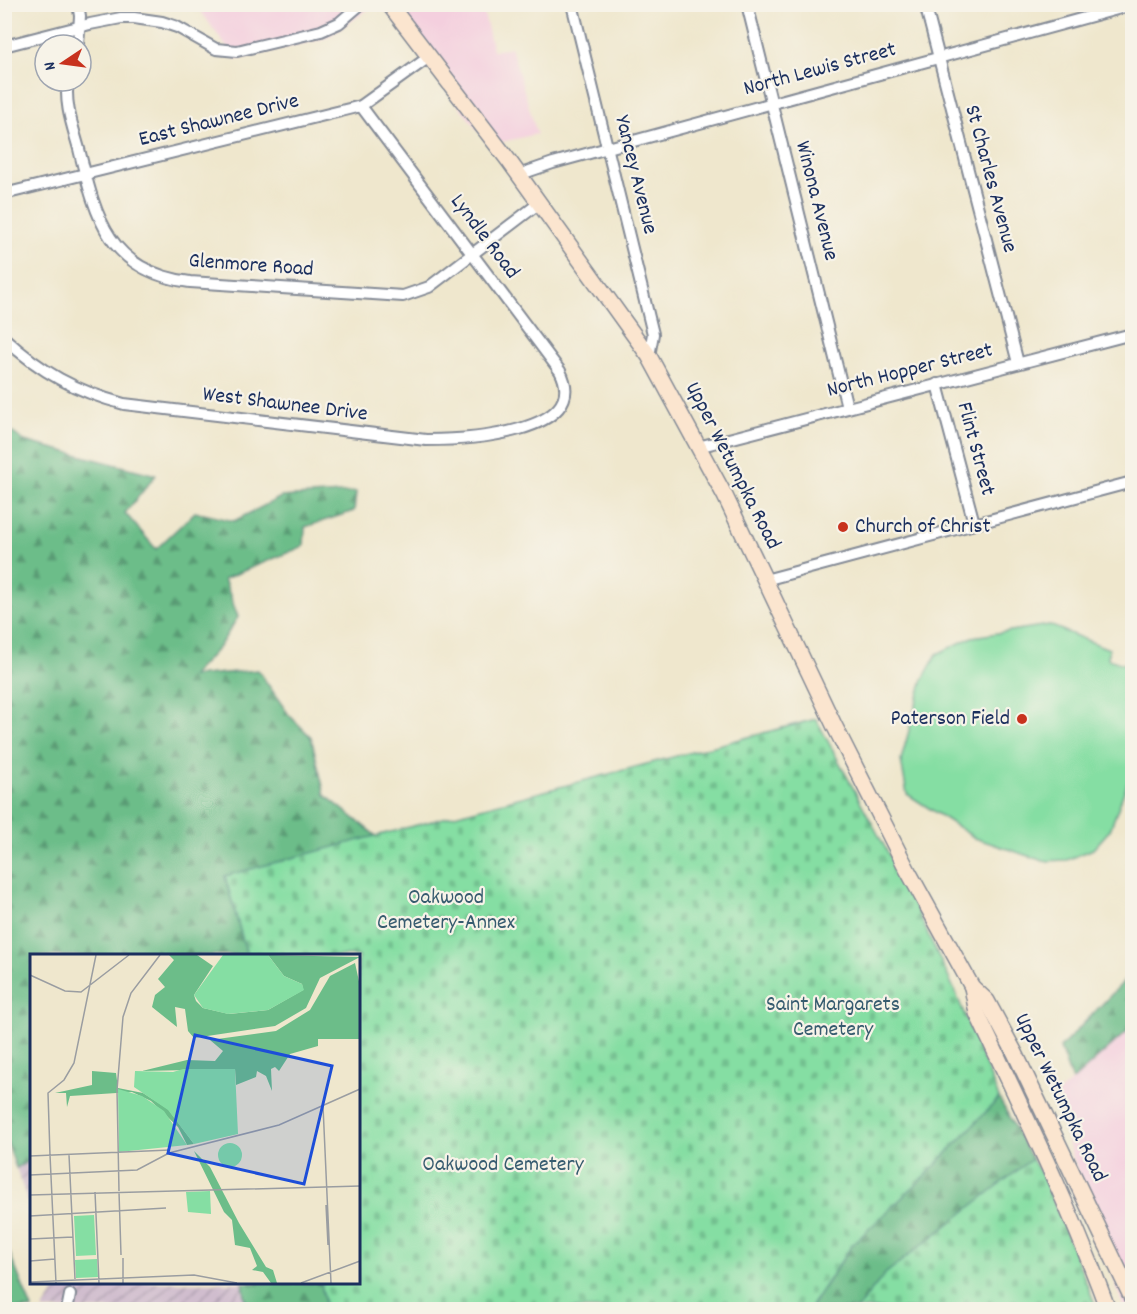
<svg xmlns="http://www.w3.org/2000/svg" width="1137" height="1314" viewBox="0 0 1137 1314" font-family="Dekko,sans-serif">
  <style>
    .built { fill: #f4cfde }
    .industrial { fill: url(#industrial-furrows) }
    .forest { fill: url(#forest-firs); stroke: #447674; stroke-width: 1.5 }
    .cemetery { fill: url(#cemetery-stones); stroke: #508680; stroke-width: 1.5 }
    .park { fill: #85dea3; stroke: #508680; stroke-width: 1.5 }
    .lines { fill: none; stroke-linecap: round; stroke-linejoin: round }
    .minor-casing { stroke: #858b96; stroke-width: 14 }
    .secondary-casing { stroke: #858b96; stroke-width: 18 }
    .minor { stroke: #fff; stroke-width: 10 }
    .secondary { stroke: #fbe5cf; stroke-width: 15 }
    .poi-dot { fill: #c8321e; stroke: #f7f3e8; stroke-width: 2 }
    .labels { text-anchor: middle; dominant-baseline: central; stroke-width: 4.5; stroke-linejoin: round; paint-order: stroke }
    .street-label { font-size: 22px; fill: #1b2f5e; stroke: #f7f3e8 }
    .poi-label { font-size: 22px; fill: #1b2f5e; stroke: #f7f3e8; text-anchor: start }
    .park-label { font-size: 22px; fill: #365b6f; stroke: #f7f3e8 }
    .inset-road { fill: none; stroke: #9a9da1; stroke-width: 1.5 }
    .view { fill: #1d4ed8; fill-opacity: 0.15; stroke: #1d4ed8; stroke-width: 3 }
    .inset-edge { fill: none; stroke: #1b2f5e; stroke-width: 3 }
  </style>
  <defs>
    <pattern id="industrial-furrows" width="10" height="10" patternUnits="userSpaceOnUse" patternTransform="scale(1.5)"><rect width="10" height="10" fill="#d0bdce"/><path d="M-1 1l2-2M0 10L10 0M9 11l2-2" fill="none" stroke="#a89aaa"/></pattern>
    <pattern id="forest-firs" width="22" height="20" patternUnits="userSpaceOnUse" patternTransform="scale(1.5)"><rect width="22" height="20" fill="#6cbd89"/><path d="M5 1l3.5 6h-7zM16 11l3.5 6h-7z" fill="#589a73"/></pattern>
    <pattern id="cemetery-stones" width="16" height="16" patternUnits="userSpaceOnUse" patternTransform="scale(1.5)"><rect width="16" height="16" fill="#85dea3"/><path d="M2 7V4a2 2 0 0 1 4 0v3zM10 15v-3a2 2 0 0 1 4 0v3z" fill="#72bf8f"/></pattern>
  </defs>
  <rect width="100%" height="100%" fill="#f7f3e8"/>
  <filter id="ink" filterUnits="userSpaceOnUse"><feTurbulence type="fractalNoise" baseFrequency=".0167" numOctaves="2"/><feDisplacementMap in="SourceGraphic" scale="12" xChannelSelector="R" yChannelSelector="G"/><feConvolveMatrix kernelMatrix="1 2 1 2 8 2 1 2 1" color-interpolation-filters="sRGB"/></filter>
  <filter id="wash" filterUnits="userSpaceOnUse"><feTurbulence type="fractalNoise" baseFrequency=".008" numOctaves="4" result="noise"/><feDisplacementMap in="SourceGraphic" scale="24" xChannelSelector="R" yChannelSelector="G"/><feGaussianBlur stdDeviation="1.35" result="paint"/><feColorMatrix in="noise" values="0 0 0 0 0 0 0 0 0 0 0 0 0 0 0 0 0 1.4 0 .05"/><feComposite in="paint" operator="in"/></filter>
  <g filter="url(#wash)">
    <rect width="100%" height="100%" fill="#efe7cd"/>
    <g class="built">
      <path d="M196 5H375L327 38 236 60Z"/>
      <path d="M382 5H482L493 51 511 47 537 134 489 145Z"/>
      <path d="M1132 1027V1309H1124L1053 1098Z"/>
    </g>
    <g class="industrial">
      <path d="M31 1160V1211L16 1168Z"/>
      <path d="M57 1282 243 1283 247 1309 42 1310 58 1287Z"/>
    </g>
    <g class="forest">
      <path d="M5 427 24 441 156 475 125 513 156 549 195 512 234 521 281 497 356 492 354 511 305 527 304 546 224 579 238 617 219 647 192 676 258 670 289 715 311 737 325 795 376 836 225 876 247 955 32 956 31 1160 16 1168 5 1137Z"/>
      <path d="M1132 973V1027L1072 1081 1060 1048Z"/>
      <path d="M999 1098 1032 1159 885 1274 857 1309 809 1310 852 1245 929 1172Z"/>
      <path d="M5 1242 32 1309H5Z"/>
      <path d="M243 1283H321L326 1309H247Z"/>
    </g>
    <g class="cemetery">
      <path d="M816 719 901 877 954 989 999 1098 929 1172 852 1245 809 1309H326L321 1283 358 1282V956L247 955 225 876Z"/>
      <path d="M1032 1159 1044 1178 1097 1309H857L885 1274Z"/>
    </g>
    <path class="park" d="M1049 625 1109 649 1108 659 1132 667V770L1110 830 1093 849 1067 860 1043 861 975 838 907 794 901 760 923 679 937 654 972 637Z"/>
  </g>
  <g filter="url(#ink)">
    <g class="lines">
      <g class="minor-casing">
        <g id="minor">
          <path d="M572 4 653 334 649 356"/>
          <path d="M747 4 847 407"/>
          <path d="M925 4 1018 363"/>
          <path d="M78 45 80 16 78 4"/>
          <path d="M4 46 90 24 121 18H134L162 22 177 27 216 49 237 51 321 31 339 23 361 4"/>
          <path d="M68 81C64 104 73 127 79 149 96 218 108 271 190 282L403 296 429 287 538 204"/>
          <path d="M518 175 553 163 1132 5"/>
          <path d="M4 194 361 106 429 57"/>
          <path d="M4 338C41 372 75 391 124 404L426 440C463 440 593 434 560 371L361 106"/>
          <path d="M937 384 974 523"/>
          <path d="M698 447 1132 334"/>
          <path d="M765 580 1132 482"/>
          <path d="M67 1310 70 1295"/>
        </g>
      </g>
      <g class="secondary-casing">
        <g id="secondary">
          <path d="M389 4 509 161 649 356 725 496 834 725 908 871 972 987 987 1001 1015 1053 1132 1298"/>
          <path d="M972 987 977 1013C1023 1111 1071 1208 1108 1310"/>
        </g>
      </g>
      <use href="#minor" class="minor"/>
      <use href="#secondary" class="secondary"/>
    </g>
  </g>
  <g class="poi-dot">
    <circle cx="843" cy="527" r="6"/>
    <circle cx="1022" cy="719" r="6"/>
  </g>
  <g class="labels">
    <g class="street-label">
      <text transform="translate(820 70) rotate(-15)">North Lewis Street</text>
      <text transform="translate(219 121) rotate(-14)">East Shawnee Drive</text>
      <text transform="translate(635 175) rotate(76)">Yancey Avenue</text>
      <text transform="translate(990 179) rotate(75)">St Charles Avenue</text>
      <text transform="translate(816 201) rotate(76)">Winona Avenue</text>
      <text transform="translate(484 237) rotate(53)">Lyndle Road</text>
      <text transform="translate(251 266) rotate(4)">Glenmore Road</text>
      <text transform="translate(910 371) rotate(-14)">North Hopper Street</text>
      <text transform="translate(285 405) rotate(7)">West Shawnee Drive</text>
      <text transform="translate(975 449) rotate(75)">Flint Street</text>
      <text transform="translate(732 466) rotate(63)">Upper Wetumpka Road</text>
      <text transform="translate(1060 1098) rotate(64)">Upper Wetumpka Road</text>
    </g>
    <g class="poi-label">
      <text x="855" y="527">Church of Christ</text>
      <text x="1010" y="719" text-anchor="end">Paterson Field</text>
    </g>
    <g class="park-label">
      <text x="446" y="898">Oakwood<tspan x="446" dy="25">Cemetery-Annex</tspan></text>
      <text x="833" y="1005">Saint Margarets<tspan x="833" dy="25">Cemetery</tspan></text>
      <text x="503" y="1165">Oakwood Cemetery</text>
    </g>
  </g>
  <g transform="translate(30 954)">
    <rect width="330" height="330" fill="#efe7cd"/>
    <path d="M67 305 68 323 46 324 45 306Z" fill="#85dea3"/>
    <path d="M139 1H167L183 12 164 41 166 47 173 54 199 60 238 56 273 36 272 30 254 22 238 1 330 3 290 24 276 54 245 72 164 84 158 77 155 55 145 53 147 73 122 53 125 41 135 33 128 25 144 6ZM325 9 330 32V85H288V92L260 100 249 117 245 113 241 115 242 137 236 122 227 117 226 123 206 131 205 115 112 117 157 106 185 107 193 97 180 86 246 77 280 56 300 22ZM62 117 86 119 88 134 113 139 138 155 164 190 157 191 148 173 121 147 102 138 40 142 37 153 36 139H25L62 131ZM164 197 180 213 209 269 236 313 243 316 247 329H241L233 318 222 316 227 312 220 294 205 291 202 266 194 258Z" fill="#6cbd89"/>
    <path d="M193 1H238L254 22 272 30 274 36 238 56 198 60 173 54 164 41Z" fill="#85dea3"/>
    <path d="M153 115H205L208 180 164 190 138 156 104 133 105 117 143 118ZM88 135 112 142 134 157 157 191 89 198Z" fill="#85dea3"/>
    <path d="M188 201a12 12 0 1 1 24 0a12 12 0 1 1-24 0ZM180 237 181 260 158 258 156 238ZM64 261 66 301 46 302 44 262Z" fill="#85dea3"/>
    <path class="inset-road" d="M0 21 35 37 51 38 99 1M293 152 301 329M20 201 18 139 34 126 44 109 66 1M20 201 26 329M39 201 45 325M0 202 140 196M0 221 107 216 139 199 249 171 330 135M89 237 87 136 93 63 101 39 130 1M65 238 69 329M89 238 91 301M0 241 330 232M296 251 298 291M0 262 136 254M0 285 43 283M93 304V329M0 307 25 305M0 328 164 321 207 329M271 329 330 307"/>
    <path class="view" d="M165 81 302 112 274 230 138 199Z"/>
    <rect width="330" height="330" class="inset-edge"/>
  </g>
  <rect width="1137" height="1314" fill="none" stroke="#f7f3e8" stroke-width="24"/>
  <g transform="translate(63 63) rotate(257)"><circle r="28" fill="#f7f3e8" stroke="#9fa5b1" stroke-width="1.5"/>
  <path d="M0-4.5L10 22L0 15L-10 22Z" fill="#c8321e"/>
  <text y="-9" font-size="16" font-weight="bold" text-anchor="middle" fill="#1b2f5e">N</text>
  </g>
</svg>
